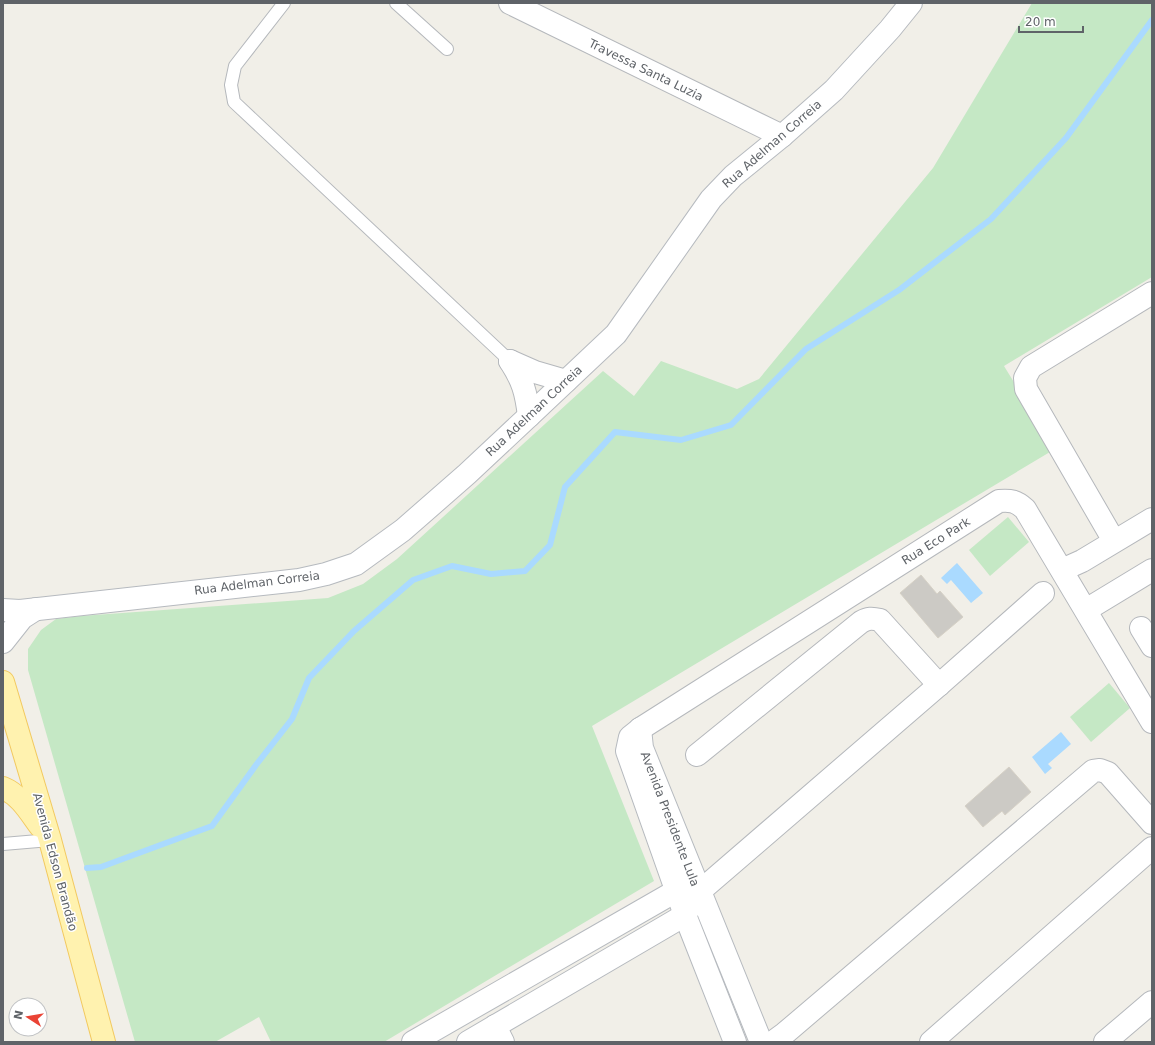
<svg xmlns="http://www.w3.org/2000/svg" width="1155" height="1045" viewBox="0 0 1155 1045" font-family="'DejaVu Sans',sans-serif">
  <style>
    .green { fill: #c5e8c5 }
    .water { fill: #aadaff }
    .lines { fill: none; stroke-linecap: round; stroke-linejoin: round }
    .stream { stroke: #aadaff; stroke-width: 6 }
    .building { fill: #cccac5; stroke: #d6d1c6 }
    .lane-casing { stroke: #b5b8bc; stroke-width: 14 }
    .street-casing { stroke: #b5b8bc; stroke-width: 24 }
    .secondary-casing { stroke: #b6babf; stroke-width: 24 }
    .primary-casing { stroke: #f2c960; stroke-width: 24 }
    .lane { stroke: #fff; stroke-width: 12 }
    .street { stroke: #fff; stroke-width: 22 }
    .secondary { stroke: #fff; stroke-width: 22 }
    .primary { stroke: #fff2af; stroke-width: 22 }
    .labels { text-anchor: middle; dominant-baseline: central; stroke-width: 3; stroke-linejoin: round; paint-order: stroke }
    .street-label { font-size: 12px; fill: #5f6368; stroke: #fff }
  </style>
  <rect width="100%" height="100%" fill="#f1efe8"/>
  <g class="green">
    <path d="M1032 3H1152V277L1004 366 1055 449 592 726 654 881 384 1042H271L259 1017 215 1042H135L28 670V649L41 630 56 619 81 616 328 598 363 584 397 559 603 371 634 396 661 361 737 389 759 379 933 168Z"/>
    <path d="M1008 517 1029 542 990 576 969 550Z"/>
    <path d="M1109 683 1130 708 1091 742 1070 717Z"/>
  </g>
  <g class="water">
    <path d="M957 563 983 593 971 603 951 580 947 584 941 578Z"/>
    <path d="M1061 732 1071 744 1048 764 1052 768 1045 774 1032 757Z"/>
  </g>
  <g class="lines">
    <path class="stream" d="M87 868 101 867 212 826 256 765 292 719 309 678 354 631 413 580 452 566 491 574 525 571 550 545 565 487 615 432 681 440 731 425 806 349 899 290 991 219 1066 138 1152 20"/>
  </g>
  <g class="building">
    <path d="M921 575 937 594 940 591 963 617 938 638 900 593Z"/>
    <path d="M1009 767 1031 792 1005 815 1002 811 983 827 965 806Z"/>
  </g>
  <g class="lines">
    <g class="lane-casing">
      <g id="lane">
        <path d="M284 3 235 66 231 85 234 102 510 361"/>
        <path d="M396 3 447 49"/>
        <path d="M3 844 50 840"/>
      </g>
    </g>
    <g class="street-casing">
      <g id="street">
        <path d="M510 3 782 136"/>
        <path d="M510 361 535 372 566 381"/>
        <path d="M510 361C523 381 526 392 529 416"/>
        <path d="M1114 541 1026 389 1025 378 1031 367 1152 293"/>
        <path d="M1062 570 1082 561 1152 519"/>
        <path d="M1086 610 1152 570"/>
        <path d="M1141 628 1152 646"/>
        <path d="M640 729 999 501C1011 500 1016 501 1025 509L1152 722"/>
        <path d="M697 755 861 622C868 618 872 618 880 620L939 685"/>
        <path d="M699 892 939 685 1043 593"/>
        <path d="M495 1026 503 1042"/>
        <path d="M773 1042 784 1034 1093 771 1100 770 1108 773 1152 823"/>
        <path d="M931 1042 1152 848"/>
        <path d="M1105 1042 1152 1002"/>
      </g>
    </g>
    <g class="secondary-casing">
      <g id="secondary">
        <path d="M3 610 20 611 299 580 326 574 356 564 403 530 467 474 529 416 616 334 711 199 733 176 782 136 834 90 890 29 911 3"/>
        <path d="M3 642 22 618 36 609"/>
        <path d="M640 729 630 737 627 751 685 915 735 1042"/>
        <path d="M640 729 642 748 761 1042"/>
        <path d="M413 1042 676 891 699 892 685 915 668 925 468 1042"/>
      </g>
    </g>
    <g class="primary-casing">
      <g id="primary">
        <path d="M3 682 50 840 104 1042"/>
        <path d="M3 788C20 795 29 811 40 826"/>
      </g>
    </g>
    <use href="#lane" class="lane"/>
    <use href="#street" class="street"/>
    <use href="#secondary" class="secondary"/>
    <use href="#primary" class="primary"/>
  </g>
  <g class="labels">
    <g class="street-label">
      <text transform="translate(646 70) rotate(26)">Travessa Santa Luzia</text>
      <text transform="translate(772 144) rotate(-41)">Rua Adelman Correia</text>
      <text transform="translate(534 411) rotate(-43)">Rua Adelman Correia</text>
      <text transform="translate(936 541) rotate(-32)">Rua Eco Park</text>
      <text transform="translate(257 583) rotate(-7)">Rua Adelman Correia</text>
      <text transform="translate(670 819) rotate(69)">Avenida Presidente Lula</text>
      <text transform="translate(55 862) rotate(75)">Avenida Edson Brandão</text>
    </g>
  </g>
  <rect width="1155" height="1045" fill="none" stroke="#5f6368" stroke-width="8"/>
  <g transform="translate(28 1017) rotate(282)"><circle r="19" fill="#ffffff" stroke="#bfc1c3"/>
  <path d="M0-3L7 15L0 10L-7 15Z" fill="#ea4335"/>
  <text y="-6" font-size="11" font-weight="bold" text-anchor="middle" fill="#5f6368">N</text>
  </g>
  <path d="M1019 26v6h64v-6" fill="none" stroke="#5f6368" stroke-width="2"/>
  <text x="1025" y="26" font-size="12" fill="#5f6368" stroke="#ffffff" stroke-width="3" paint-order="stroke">20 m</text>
</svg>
